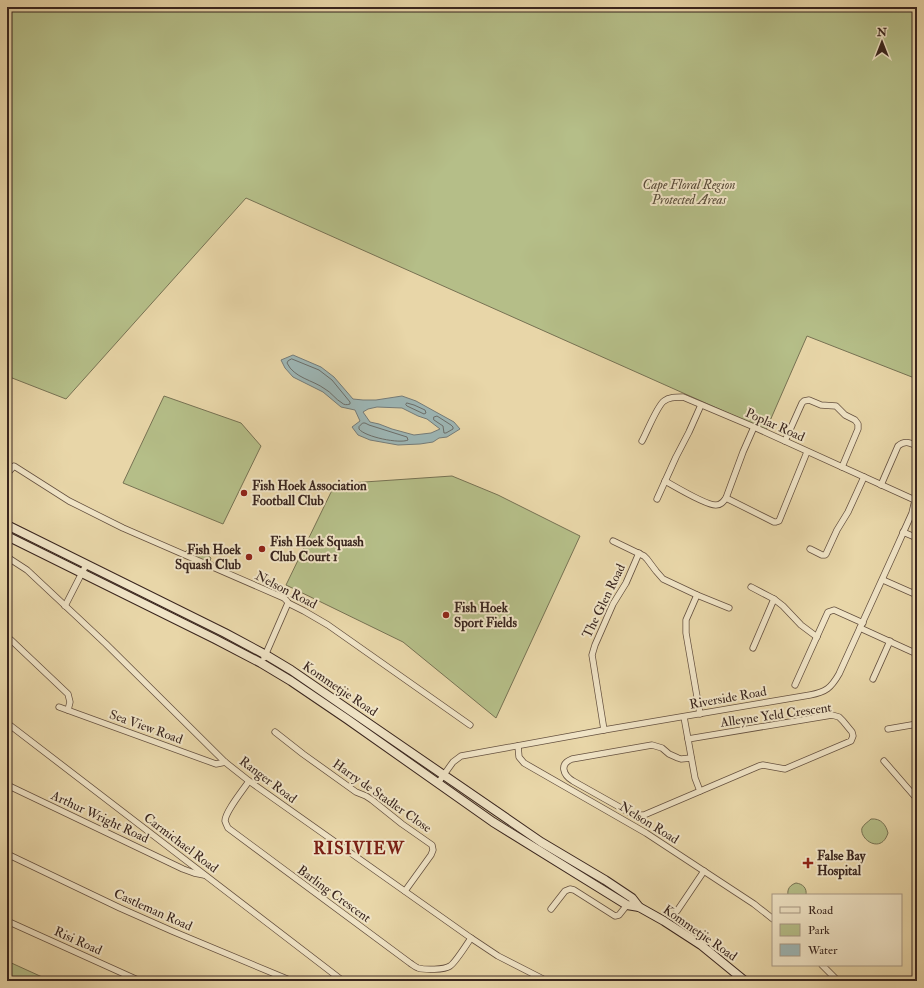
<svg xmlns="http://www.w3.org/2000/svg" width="924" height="988" viewBox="0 0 924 988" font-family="'IM FELL Double Pica',serif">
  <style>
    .green { fill: #b5be88; stroke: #777253 }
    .water { fill: #9db6b5; stroke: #757c79; fill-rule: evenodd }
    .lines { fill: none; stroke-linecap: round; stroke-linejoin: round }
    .shore { stroke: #6b6e6a; stroke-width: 1 }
    .street-casing { stroke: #655140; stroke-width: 7 }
    .secondary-casing { stroke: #39251e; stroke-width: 10 }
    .street { stroke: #f0e4c6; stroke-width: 5.5 }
    .secondary { stroke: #f0e4c6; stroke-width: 8 }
    .poi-dot { fill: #8f2418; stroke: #f0e4c6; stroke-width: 1.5 }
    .labels { text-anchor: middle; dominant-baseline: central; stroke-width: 4; stroke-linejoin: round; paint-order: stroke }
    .park-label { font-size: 13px; font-style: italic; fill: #584b38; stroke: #f0e4c6 }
    .street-label { font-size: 13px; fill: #39251e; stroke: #f0e4c6 }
    .poi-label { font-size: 13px; font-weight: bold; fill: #39251e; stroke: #f0e4c6; text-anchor: start }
    .district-label { font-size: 17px; font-weight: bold; letter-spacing: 1px; fill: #7a1f14; stroke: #f0e4c6 }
  </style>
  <rect width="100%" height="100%" fill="#e8d6a8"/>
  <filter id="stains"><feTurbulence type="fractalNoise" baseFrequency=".005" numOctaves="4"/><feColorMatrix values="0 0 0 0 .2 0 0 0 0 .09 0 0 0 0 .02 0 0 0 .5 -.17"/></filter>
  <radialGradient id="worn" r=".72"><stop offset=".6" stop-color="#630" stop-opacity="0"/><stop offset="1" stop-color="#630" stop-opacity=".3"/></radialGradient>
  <g class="green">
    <path d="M7 7H917V379L807 336 766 430 246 198 66 399 7 376Z"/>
    <path d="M164 396 241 423 261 446 223 524 123 483Z"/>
    <path d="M452 476 498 495 580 536 496 718 403 642 286 585 335 484Z"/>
    <path d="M191 548 201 549 211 558 210 561 216 564V566L185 552 187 550Z"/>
    <path d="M871 819C881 818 886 825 888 833 881 855 859 839 862 828 864 824 868 822 871 819Z"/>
    <path d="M796 883C803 884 807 888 806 895H788C787 889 790 885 796 883Z"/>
    <path d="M7 961 51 981H7Z"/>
  </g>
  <path class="water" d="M293 355 321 367 334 377 353 399 363 400H376L402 396 416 401 454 422 460 429 447 437 439 438 433 442 420 444 398 445 370 440 358 435 352 427 360 421 355 410 341 407 323 392 293 377 285 368 281 360ZM377 407 402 408 418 416 427 419 440 429 431 433 414 435 392 429 379 424 370 422 363 412 368 409Z"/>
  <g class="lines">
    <g class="shore">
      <path d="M292 359 319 370 332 380 350 402V404C347 405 344 405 342 403 335 399 331 392 325 389 313 380 294 378 287 363L288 361Z"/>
      <path d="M407 403 414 405 425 410 426 413 424 414 407 406 406 405Z"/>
      <path d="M434 417 437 416 451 425 453 427V429L446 433H444L443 426 434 420Z"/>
      <path d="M363 423H365L369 425 407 437 408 440C400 444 365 437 359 429V427Z"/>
    </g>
    <g class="street-casing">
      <g id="street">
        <path d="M642 441C647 432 657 406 664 401 669 397 676 397 683 397L754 427 917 501"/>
        <path d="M785 441 802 403 804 401 809 400 821 405 836 406 845 415 855 420 858 424V429L842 467"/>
        <path d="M7 474 14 466 69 501 123 528 284 598 287 601 288 603 304 611 328 625 470 725"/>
        <path d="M665 481C674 486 707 506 716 505 721 505 723 502 726 498L743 452 754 427"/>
        <path d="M881 485 898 446C905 440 910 443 917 446"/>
        <path d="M726 498 774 522H776L779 521 807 452"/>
        <path d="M657 499 676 457 689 432 701 405"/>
        <path d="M903 532 917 538"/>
        <path d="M613 541 644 556 647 559 656 571 663 579 697 595 729 608"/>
        <path d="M810 549 822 555H825L826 554 837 530 848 512 864 477"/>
        <path d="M7 557 27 570 106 644 225 762 249 781 471 938 498 956 547 981"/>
        <path d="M883 580 917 595"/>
        <path d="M751 587 774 599 783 606 801 625 817 637"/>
        <path d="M697 595 686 620V633L700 714"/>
        <path d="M65 606 86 565"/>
        <path d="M860 628 917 654"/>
        <path d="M11 640 68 694 70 702 68 710"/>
        <path d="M753 648 774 599"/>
        <path d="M264 658 288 603"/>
        <path d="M873 679 890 641"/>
        <path d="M795 685 828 612 834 610 863 623"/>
        <path d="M59 707 216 764 221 763 225 762"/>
        <path d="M684 717 695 778 700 791"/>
        <path d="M7 723 343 981"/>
        <path d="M888 729 917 724"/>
        <path d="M604 730 593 661 592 655 595 645 613 604 626 583 639 553"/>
        <path d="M275 732 303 754 356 792 366 796 372 800 402 824 432 845 433 850 431 855 405 891"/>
        <path d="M688 739 832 715 839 717 843 721 852 732 853 736 851 741 785 769 763 765 759 766 644 815H634L630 813 573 781C563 775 559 764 572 759L652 745 662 748 669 754 678 758 681 759 691 758"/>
        <path d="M518 746 519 757 524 763 646 833 754 904 773 919"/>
        <path d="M884 761 917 799"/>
        <path d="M249 781C243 790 225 812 225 821 226 824 227 826 228 828L410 963C413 965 415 967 418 968 425 970 444 970 450 966 455 963 467 944 471 938"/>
        <path d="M438 783 453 762 461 756 604 730 810 695C826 692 831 688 839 674L895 551 912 513 915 500"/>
        <path d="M7 785 183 869 194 873 204 875"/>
        <path d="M7 854 120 908 172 931 292 981"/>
        <path d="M551 909 565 891 570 889 574 890 615 916 619 915 627 905"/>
        <path d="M677 911 704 871"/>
        <path d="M7 921 140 981"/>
        <path d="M822 965 838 981"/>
      </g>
    </g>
    <g class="secondary-casing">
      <g id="secondary">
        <path d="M7 525 225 633 266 655 291 670 541 842 605 880 632 898 639 907"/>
        <path d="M7 536 215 639 261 663 291 681 347 719 493 822 627 905 639 907 664 921 701 945 745 981"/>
      </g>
    </g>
    <use href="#street" class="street"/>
    <use href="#secondary" class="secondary"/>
  </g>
  <g class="poi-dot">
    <circle cx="244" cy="493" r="4"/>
    <circle cx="262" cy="549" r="4"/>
    <circle cx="249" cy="557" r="4"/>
    <circle cx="446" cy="615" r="4"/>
    <path d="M806 857h4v4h4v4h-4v4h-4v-4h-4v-4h4z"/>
  </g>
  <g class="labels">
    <g class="park-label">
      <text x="689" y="185">Cape Floral Region<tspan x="689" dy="15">Protected Areas</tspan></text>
    </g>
    <g class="street-label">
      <text transform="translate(775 425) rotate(24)">Poplar Road</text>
      <text transform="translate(286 590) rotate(27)">Nelson Road</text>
      <text transform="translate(604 601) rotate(-64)">The Glen Road</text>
      <text transform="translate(340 689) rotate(34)">Kommetjie Road</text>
      <text transform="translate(728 698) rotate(-10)">Riverside Road</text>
      <text transform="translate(776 715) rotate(-8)">Alleyne Yeld Crescent</text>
      <text transform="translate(146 727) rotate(20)">Sea View Road</text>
      <text transform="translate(268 780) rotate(37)">Ranger Road</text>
      <text transform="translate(382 796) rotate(35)">Harry de Stadler Close</text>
      <text transform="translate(100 817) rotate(25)">Arthur Wright Road</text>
      <text transform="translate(649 823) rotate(32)">Nelson Road</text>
      <text transform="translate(181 843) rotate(37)">Carmichael Road</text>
      <text transform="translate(334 894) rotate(36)">Barling Crescent</text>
      <text transform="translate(153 910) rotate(24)">Castleman Road</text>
      <text transform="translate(700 933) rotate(35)">Kommetjie Road</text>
      <text transform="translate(78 941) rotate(24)">Risi Road</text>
    </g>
    <g class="poi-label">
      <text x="252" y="486">Fish Hoek Association<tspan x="252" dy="15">Football Club</tspan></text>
      <text x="270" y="542">Fish Hoek Squash<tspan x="270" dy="15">Club Court 1</tspan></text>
      <text x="241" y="550" text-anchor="end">Fish Hoek<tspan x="241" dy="15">Squash Club</tspan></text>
      <text x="454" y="608">Fish Hoek<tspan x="454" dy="15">Sport Fields</tspan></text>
      <text x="817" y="856">False Bay<tspan x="817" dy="15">Hospital</tspan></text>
    </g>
    <g class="district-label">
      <text x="359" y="848">RISIVIEW</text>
    </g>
  </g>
  <rect width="924" height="988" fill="none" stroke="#e8d6a8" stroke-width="24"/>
  <rect x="8" y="8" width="908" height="972" fill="none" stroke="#39251e" stroke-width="2"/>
  <rect x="12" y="12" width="900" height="964" fill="none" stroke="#39251e"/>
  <rect x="772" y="894" width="130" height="72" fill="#f0e4c6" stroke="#a79883"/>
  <rect x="780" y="907" width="20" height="6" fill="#f0e4c6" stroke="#a79883"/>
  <text x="808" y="914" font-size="12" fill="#39251e">Road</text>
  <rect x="780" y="924" width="20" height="12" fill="#b5be88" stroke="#a79883"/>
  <text x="808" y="934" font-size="12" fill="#39251e">Park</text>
  <rect x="780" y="944" width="20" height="12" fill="#9db6b5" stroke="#a79883"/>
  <text x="808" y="954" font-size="12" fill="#39251e">Water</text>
  <g transform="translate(882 42)" stroke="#f0e4c6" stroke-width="3" paint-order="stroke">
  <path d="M0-3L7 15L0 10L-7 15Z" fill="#39251e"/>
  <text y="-6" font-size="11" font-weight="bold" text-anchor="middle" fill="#39251e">N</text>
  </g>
  <rect width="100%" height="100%" filter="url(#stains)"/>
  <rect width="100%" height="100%" fill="url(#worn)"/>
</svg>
